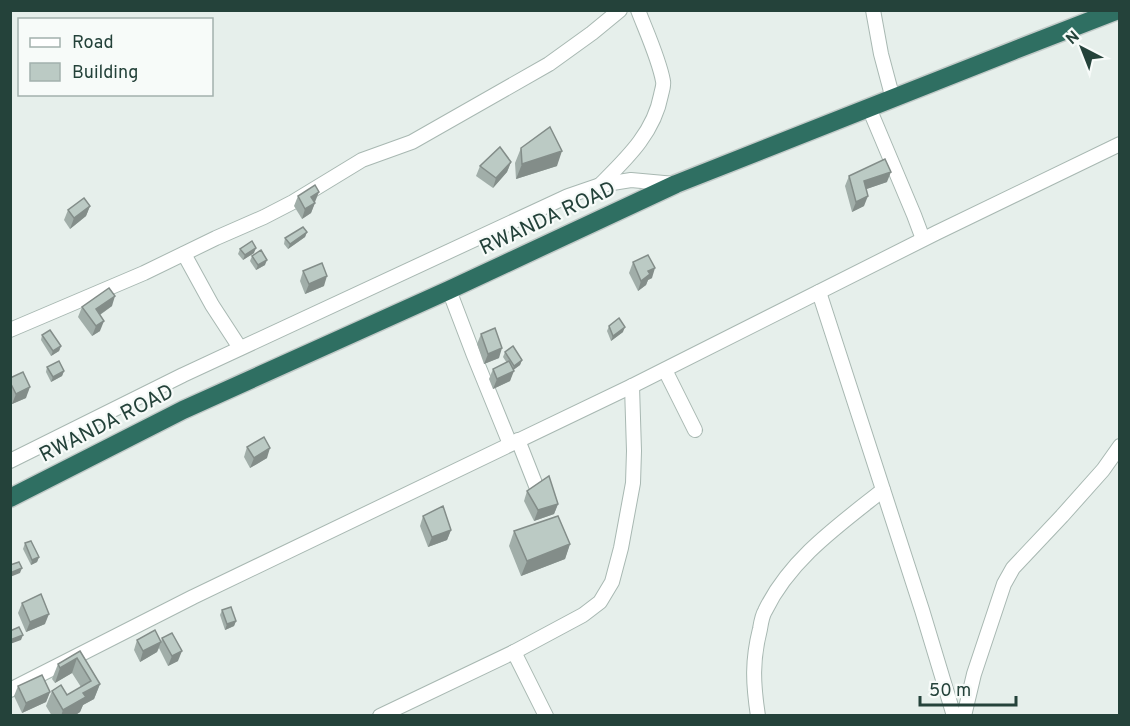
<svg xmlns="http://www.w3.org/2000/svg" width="1130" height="726" viewBox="0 0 1130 726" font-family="Overpass,sans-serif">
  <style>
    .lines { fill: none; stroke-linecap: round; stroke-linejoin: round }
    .minor-casing { stroke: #a8b8b2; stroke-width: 16 }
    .highway-casing { stroke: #c2cac8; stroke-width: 21 }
    .minor { stroke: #fff; stroke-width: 14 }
    .highway { stroke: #2f6f62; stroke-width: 18 }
    .wall { fill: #a1aea9 }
    .shaded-wall { fill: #838d89 }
    .building { fill: #bbcac4; stroke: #838d89; stroke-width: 1.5 }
    .labels { text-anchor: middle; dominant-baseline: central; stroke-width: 4.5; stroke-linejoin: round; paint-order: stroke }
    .street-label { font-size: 21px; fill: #24423a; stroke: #f7fbf9 }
  </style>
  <rect width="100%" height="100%" fill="#e6efeb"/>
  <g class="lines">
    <g class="minor-casing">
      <g id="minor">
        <path d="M873 10 881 54 893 99"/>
        <path d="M869 108 914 215 923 239"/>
        <path d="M600 185C626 159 654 133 661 95 662 90 664 85 663 81 659 59 646 31 638 10"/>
        <path d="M184 254 212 305 240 348"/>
        <path d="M449 290 473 353 510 444"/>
        <path d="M819 292 922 610 954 716"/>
        <path d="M10 330 144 273 216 238 264 217 293 202 362 160 412 142 549 64 592 33 620 10"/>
        <path d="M665 370 695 430"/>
        <path d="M518 440 540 496"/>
        <path d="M10 461 183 375 568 196 600 185 631 180 675 184"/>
        <path d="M514 652 546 716"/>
        <path d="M10 690 193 597 632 386 936 233 1120 144"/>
        <path d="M380 716 514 652 583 615 600 602 612 582 621 548 633 483 634 451 632 386"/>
        <path d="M758 716C753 683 752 661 760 629 761 623 762 616 765 611 790 559 839 525 883 490"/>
        <path d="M964 716 974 674 1004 584 1013 568 1062 516 1103 470 1120 446"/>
      </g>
    </g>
    <g class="highway-casing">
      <path id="highway" d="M10 498 183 410 449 290 676 184 1015 50 1118 10"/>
    </g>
    <use href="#minor" class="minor"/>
    <use href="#highway" class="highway"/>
  </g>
  <g class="wall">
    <path d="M521 148 557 166 516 179 515 163Z"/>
    <path d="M511 162 507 172 493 188 476 176 480 166Z"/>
    <path d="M849 176 887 182 866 189 864 206 852 212 845 186Z"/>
    <path d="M298 196 315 202 311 213 302 219 294 206Z"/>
    <path d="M90 206 86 216 70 229 64 220 68 210Z"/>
    <path d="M307 232 305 237 288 249 284 244 285 238Z"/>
    <path d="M240 249 254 253 243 260 238 254Z"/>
    <path d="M252 256 265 265 256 270 250 261Z"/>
    <path d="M633 262 652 278 648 280 646 285 638 291 629 273Z"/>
    <path d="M303 271 324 286 305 294 300 281Z"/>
    <path d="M112 306 100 315V331L92 336 78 317 82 307Z"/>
    <path d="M609 326 623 332 611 341 607 331Z"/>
    <path d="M481 334 499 358 484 364 477 344Z"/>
    <path d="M42 335 61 346 59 351 51 356 41 340Z"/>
    <path d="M505 352 522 360 520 365 513 370 510 381 493 389 489 379 493 369 507 363 503 357Z"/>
    <path d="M47 367 64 371 62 376 51 382 46 372Z"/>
    <path d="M10 378 26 398 12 404 10 401Z"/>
    <path d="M247 447 267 458 250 468 244 457Z"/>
    <path d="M527 491 558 504 554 514 534 521 524 501Z"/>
    <path d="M423 516 451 530 447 540 428 547 420 526Z"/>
    <path d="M514 531 570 544 565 559 521 576 509 546Z"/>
    <path d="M25 543 39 557 37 562 31 565 23 549Z"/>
    <path d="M22 603 45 624 26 632 18 613Z"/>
    <path d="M222 610 236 621 234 626 225 630 220 615Z"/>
    <path d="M162 638 178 661 168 666 159 648 157 652 140 662 134 650 137 640 161 642Z"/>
    <path d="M80 651 100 684 94 699 83 705 80 712 74 716H52L46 706 52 691 67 695 81 687 72 673 55 683 52 679 58 664Z"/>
    <path d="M18 686 50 692 46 702 22 713 14 696Z"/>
  </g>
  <g class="shaded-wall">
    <path d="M562 151 557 166 516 179 522 164Z"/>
    <path d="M511 162 507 172 493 188 496 178Z"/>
    <path d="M891 172 887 182 861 191 864 181Z"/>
    <path d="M319 192 315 202 307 207 311 197Z"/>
    <path d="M868 196 864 206 852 212 856 202Z"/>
    <path d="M315 203 311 213 302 219 305 209Z"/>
    <path d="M90 206 86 216 70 229 74 218Z"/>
    <path d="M307 232 305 237 288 249 290 244Z"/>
    <path d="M256 248 254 253 243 260 245 255Z"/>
    <path d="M267 260 265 265 256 270 258 265Z"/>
    <path d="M655 268 652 278 648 280 646 285 638 291 641 281 648 271Z"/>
    <path d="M327 276 324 286 305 294 309 284Z"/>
    <path d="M115 296 112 306 92 320 96 309Z"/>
    <path d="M104 321 100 331 92 336 96 326Z"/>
    <path d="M625 327 623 332 611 341 613 336Z"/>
    <path d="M61 346 59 351 51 356 53 351Z"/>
    <path d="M502 348 499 358 484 364 488 354Z"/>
    <path d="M522 360 520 365 512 371 514 366Z"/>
    <path d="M64 371 62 376 51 382 53 377Z"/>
    <path d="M514 371 510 381 493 389 497 379Z"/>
    <path d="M30 387 26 398 12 404 16 394Z"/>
    <path d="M270 448 267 458 250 468 254 458Z"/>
    <path d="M558 504 554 514 534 521 538 510Z"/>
    <path d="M451 530 447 540 428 547 432 537Z"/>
    <path d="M570 544 565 559 521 576 527 561Z"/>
    <path d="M39 557 37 562 31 565 32 560Z"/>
    <path d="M22 568 20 573 10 577V573Z"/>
    <path d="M49 614 45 624 26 632 30 622Z"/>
    <path d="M236 621 234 626 225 630 227 624Z"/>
    <path d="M23 635 21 640 10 644V640Z"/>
    <path d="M161 642 157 652 140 662 143 651Z"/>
    <path d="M182 651 178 661 168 666 172 656Z"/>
    <path d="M77 658 72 673 55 683 60 668Z"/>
    <path d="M100 684 94 699 83 705 80 712 74 716H61L63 710 83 693Z"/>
    <path d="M50 692 46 702 22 713 26 703Z"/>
  </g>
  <g class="building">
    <path d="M550 127 562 151 522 164 521 148Z"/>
    <path d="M500 147 511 162 496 178 480 166Z"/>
    <path d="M885 159 891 172 864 181 868 196 856 202 849 176Z"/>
    <path d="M315 185 319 192 311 197 315 203 305 209 298 196Z"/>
    <path d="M84 198 90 206 74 218 68 210Z"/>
    <path d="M303 227 307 232 290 244 285 238Z"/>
    <path d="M252 241 256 248 245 255 240 249Z"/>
    <path d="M261 250 267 260 258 265 252 256Z"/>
    <path d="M648 255 655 268 648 271 650 274 641 281 633 262Z"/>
    <path d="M322 263 327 276 309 284 303 271Z"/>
    <path d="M109 288 115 296 96 309 104 321 96 326 82 307Z"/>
    <path d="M619 318 625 327 613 336 609 326Z"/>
    <path d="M495 328 502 348 488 354 481 334Z"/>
    <path d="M50 330 61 346 53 351 42 335Z"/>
    <path d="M513 346 522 360 514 366 505 352Z"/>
    <path d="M59 361 64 371 53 377 47 367Z"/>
    <path d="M509 361 514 371 497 379 493 369Z"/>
    <path d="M23 372 30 387 16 394 10 382V378Z"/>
    <path d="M264 437 270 448 254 458 247 447Z"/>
    <path d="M549 476 558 504 538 510 527 491Z"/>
    <path d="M443 506 451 530 432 537 423 516Z"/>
    <path d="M558 516 570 544 527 561 514 531Z"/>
    <path d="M31 541 39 557 32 560 25 543Z"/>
    <path d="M19 562 22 568 10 573V565Z"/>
    <path d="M41 594 49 614 30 622 22 603Z"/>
    <path d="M231 607 236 621 227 624 222 610Z"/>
    <path d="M19 627 23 635 10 640V631Z"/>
    <path d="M155 630 161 642 143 651 137 640Z"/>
    <path d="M172 633 182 651 172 656 162 638Z"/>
    <path d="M80 651 100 684 83 693 86 697 63 710 52 691 61 685 67 695 91 681 77 658 60 668 58 664Z"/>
    <path d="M42 675 50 692 26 703 18 686Z"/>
  </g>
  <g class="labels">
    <g class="street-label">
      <text transform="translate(548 219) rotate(-25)">RWANDA ROAD</text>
      <text transform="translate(107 424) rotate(-27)">RWANDA ROAD</text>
    </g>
  </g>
  <rect width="1130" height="726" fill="none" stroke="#24423a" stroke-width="24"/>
  <rect x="18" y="18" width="195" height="78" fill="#f7fbf9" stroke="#a3b1ad" stroke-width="1.5"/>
  <rect x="30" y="38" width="30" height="9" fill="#ffffff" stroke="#a3b1ad" stroke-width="1.5"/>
  <text x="72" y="48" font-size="18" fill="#24423a">Road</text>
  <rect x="30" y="63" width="30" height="18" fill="#bbcac4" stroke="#a3b1ad" stroke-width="1.5"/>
  <text x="72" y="78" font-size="18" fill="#24423a">Building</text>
  <g transform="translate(1082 48) rotate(318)" stroke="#f7fbf9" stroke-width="4.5" paint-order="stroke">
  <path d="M0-4.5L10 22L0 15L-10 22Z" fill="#24423a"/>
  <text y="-9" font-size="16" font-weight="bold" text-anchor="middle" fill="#24423a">N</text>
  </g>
  <path d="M920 696v9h96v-9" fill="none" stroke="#24423a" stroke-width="3"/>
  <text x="929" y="696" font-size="18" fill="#24423a" stroke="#f7fbf9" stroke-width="4.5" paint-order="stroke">50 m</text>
</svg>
